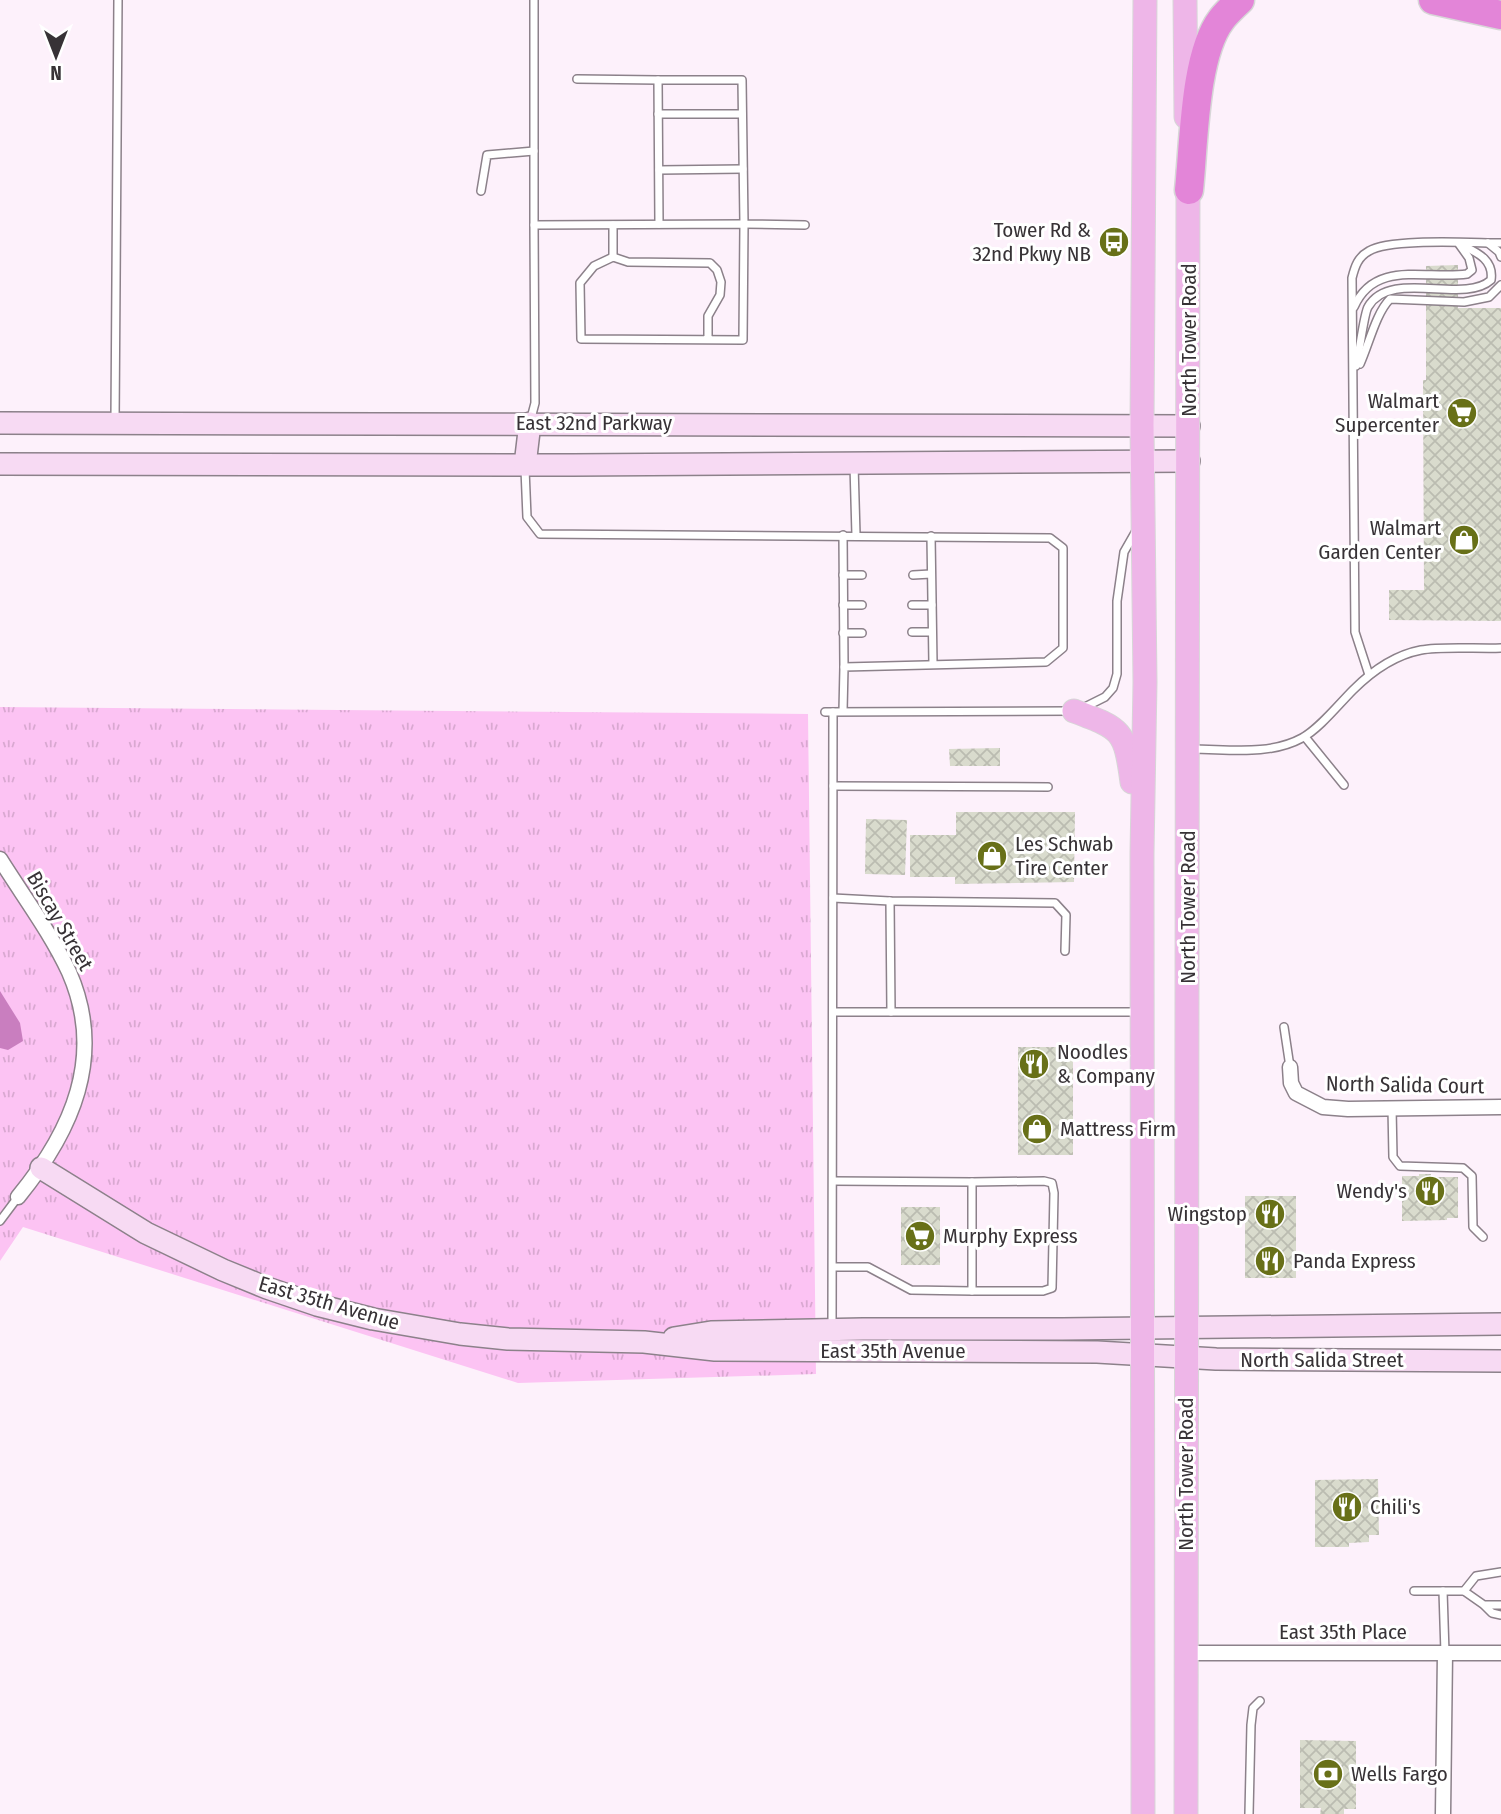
<svg xmlns="http://www.w3.org/2000/svg" width="1501" height="1814" viewBox="0 0 1501 1814" font-family="'Fira Sans Condensed',sans-serif">
  <style>
    .grass { fill: url(#grass-tufts) }
    .water { fill: #c97ebf }
    .building { fill: url(#building-cross-hatch) }
    .lines { fill: none; stroke-linecap: round; stroke-linejoin: round }
    .lane-casing { stroke: #8c818a; stroke-width: 10 }
    .street-casing { stroke: #8c818a; stroke-width: 17 }
    .secondary-casing { stroke: #8c818a; stroke-width: 24 }
    .primary-casing { stroke: #d7d6d7; stroke-width: 25 }
    .highway-casing { stroke: #d7d6d7; stroke-width: 31 }
    .lane { stroke: #fff; stroke-width: 7 }
    .street { stroke: #fff; stroke-width: 14 }
    .secondary { stroke: #f7daf3; stroke-width: 21 }
    .primary { stroke: #eeb6e8; stroke-width: 23 }
    .highway { stroke: #e385d8; stroke-width: 28 }
    .labels { text-anchor: middle; dominant-baseline: central; stroke-width: 6; stroke-linejoin: round; paint-order: stroke }
    .poi-label { font-size: 21px; fill: #373236; stroke: #fff; text-anchor: start }
    .street-label { font-size: 21px; fill: #373236; stroke: #fff }
  </style>
  <defs>
    <pattern id="grass-tufts" width="24" height="20" patternUnits="userSpaceOnUse" patternTransform="scale(1.75)"><rect width="24" height="20" fill="#fcc3f3"/><path d="M3 7l-1-3M5 7V3M7 7l1-3M15 17l-1-3M17 17v-4M19 17l1-3" fill="none" stroke="#d9a8d1"/></pattern>
    <pattern id="building-cross-hatch" width="8" height="8" patternUnits="userSpaceOnUse" patternTransform="scale(1.75)"><rect width="8" height="8" fill="#d9dbcd"/><path d="M0 0l8 8M0 8l8-8" fill="none" stroke="#bbbcb1"/></pattern>
  </defs>
  <rect width="100%" height="100%" fill="#fdf1fb"/>
  <path class="grass" d="M0 707 808 714 816 1374 518 1383 23 1227 0 1261Z"/>
  <path class="water" d="M0 991 20 1023 23 1041 8 1050 0 1048Z"/>
  <g class="building">
    <path d="M1458 265V308H1501V621L1389 620V590H1424L1423 380H1426V266Z"/>
    <path d="M1000 748V766H950L949 749Z"/>
    <path d="M956 812H1075L1074 882 955 884V877H910V835H956Z"/>
    <path d="M866 819 907 820 905 875 865 874Z"/>
    <rect x="1018" y="1047" width="55" height="108"/>
    <path d="M1419 1174H1431V1177H1458V1218H1447V1220L1402 1221V1176H1419Z"/>
    <rect x="1245" y="1196" width="51" height="82"/>
    <rect x="901" y="1207" width="39" height="58"/>
    <path d="M1378 1479 1379 1535H1369V1542L1349 1543V1547H1315V1480Z"/>
    <path d="M1300 1740 1356 1741V1809H1344V1814H1320L1321 1808H1300Z"/>
  </g>
  <g class="lines">
    <g class="lane-casing">
      <g id="lane">
        <path d="M577 79 658 80"/>
        <path d="M658 114H742"/>
        <path d="M659 170 743 169"/>
        <path d="M481 191 487 155 534 151"/>
        <path d="M659 224 658 80H742L744 224 805 225"/>
        <path d="M534 225V0"/>
        <path d="M613 225V257"/>
        <path d="M1488 243 1499 252 1501 257"/>
        <path d="M1354 307C1375 259 1427 280 1467 274L1472 270 1469 258 1459 244"/>
        <path d="M1360 364C1369 344 1376 313 1390 299L1464 302 1489 297 1501 285"/>
        <path d="M1356 366C1359 355 1364 313 1368 307 1390 268 1463 305 1491 280 1494 260 1478 253 1462 245"/>
        <path d="M115 422 118 0"/>
        <path d="M530 422 535 403 534 225 744 224 743 340 581 339 580 283 594 266 613 257 628 262 710 263 717 270 721 282 720 295 708 316V339"/>
        <path d="M854 465 856 535"/>
        <path d="M525 469 527 517 540 534 1050 538 1063 548V648L1046 662 844 667 843 711"/>
        <path d="M843 535 844 667"/>
        <path d="M931 536 933 664"/>
        <path d="M843 575H862"/>
        <path d="M913 575 931 574"/>
        <path d="M843 605H862"/>
        <path d="M912 605H932"/>
        <path d="M912 632H932"/>
        <path d="M843 633H862"/>
        <path d="M1369 675 1355 632 1352 278C1355 266 1358 257 1369 251 1390 238 1473 243 1501 243"/>
        <path d="M1083 708 1105 697 1113 688 1117 674V601L1124 552 1136 531"/>
        <path d="M825 712 1072 711"/>
        <path d="M1305 737 1344 785"/>
        <path d="M1192 749C1228 749 1269 756 1302 738 1319 729 1339 704 1353 690 1371 672 1395 655 1421 650 1441 646 1479 649 1501 648"/>
        <path d="M833 786 1048 787"/>
        <path d="M833 898 890 901 1055 903 1066 915 1065 951"/>
        <path d="M890 901 891 1012"/>
        <path d="M834 1012H1139"/>
        <path d="M1284 1027 1290 1067"/>
        <path d="M1392 1108 1393 1157 1400 1166 1463 1168 1472 1176 1473 1227 1483 1237"/>
        <path d="M0 1221 18 1197"/>
        <path d="M833 1267H868L911 1290 972 1291V1182L833 1181"/>
        <path d="M972 1291H1043L1052 1288 1054 1193 1052 1183 1044 1181 972 1182"/>
        <path d="M832 1328 833 712"/>
        <path d="M1414 1591H1464L1476 1576 1501 1572"/>
        <path d="M1443 1591 1445 1653"/>
        <path d="M1464 1591 1484 1605H1501"/>
        <path d="M1485 1606 1492 1613 1501 1615"/>
        <path d="M1249 1814 1251 1725 1253 1708 1260 1701"/>
      </g>
    </g>
    <g class="street-casing">
      <g id="street">
        <path d="M0 859C23 896 51 933 69 972 106 1056 72 1131 18 1197"/>
        <path d="M1290 1067 1291 1083 1296 1093 1323 1107 1348 1109 1501 1107"/>
        <path d="M1186 1653H1501"/>
        <path d="M1443 1814 1445 1653"/>
      </g>
    </g>
    <g class="secondary-casing">
      <g id="secondary">
        <path d="M0 423 1189 426"/>
        <path d="M0 464 573 465 1189 461"/>
        <path d="M525 465 530 423"/>
        <path d="M41 1168 146 1233 223 1270 267 1288 317 1305 373 1319 460 1334 508 1339 644 1342 715 1350 1097 1352 1216 1359 1501 1361"/>
        <path d="M674 1338 711 1332 863 1329H1062L1501 1324"/>
      </g>
    </g>
    <g class="primary-casing">
      <g id="primary">
        <path d="M1185 0 1186 117"/>
        <path d="M1074 711C1122 729 1125 730 1132 782"/>
        <path d="M1143 1814 1142 854 1145 682 1142 426 1145 0"/>
        <path d="M1186 1814 1188 172"/>
      </g>
    </g>
    <g class="highway-casing">
      <g id="highway">
        <path d="M1433 0 1501 15"/>
        <path d="M1189 190C1194 144 1194 56 1221 20 1226 13 1233 7 1240 0"/>
      </g>
    </g>
    <use href="#lane" class="lane"/>
    <use href="#street" class="street"/>
    <use href="#secondary" class="secondary"/>
    <use href="#primary" class="primary"/>
    <use href="#highway" class="highway"/>
  </g>
  <defs>
    <g id="bus-disc" transform="scale(1.575)"><circle r="9.5" fill="#687018" stroke="#fff"/><path d="M-5-6H5V4H4V6H2V4H-2V6H-4V4H-5ZM-3.5-4V0h7V-4ZM-3.5 1.2v1.5H-2V1.2ZM2 1.2v1.5H3.5V1.2Z" fill="#fff"/></g>
    <g id="supermarket-disc" transform="scale(1.575)"><circle r="9.5" fill="#687018" stroke="#fff"/><path d="M-6-5.5h2.5l.6 2H6L4.5 2H-2.5L-4.4-4H-6ZM-1.5 3.2a1.3 1.3 0 1 0 .1 0ZM3 3.2a1.3 1.3 0 1 0 .1 0Z" fill="#fff"/></g>
    <g id="shop-disc" transform="scale(1.575)"><circle r="9.5" fill="#687018" stroke="#fff"/><path d="M-5-2.5h2.3a2.7 3.5 0 0 1 5.4 0H5L5.5 6h-11ZM-1.5-2.5h3a1.5 2.3 0 0 0-3 0Z" fill="#fff"/></g>
    <g id="restaurant-disc" transform="scale(1.575)"><circle r="9.5" fill="#687018" stroke="#fff"/><path d="M-5-6h1v4h1v-4h1v4h1v-4h1v5L-1.5 .5V6h-2V.5L-5-1ZM5-6V6H3V1.5H1.5Q1.5-4 5-6Z" fill="#fff"/></g>
    <g id="bank-disc" transform="scale(1.575)"><circle r="9.5" fill="#687018" stroke="#fff"/><path d="M-6-4H6V4H-6ZM0-2.3a2.3 2.3 0 1 0 0 4.6a2.3 2.3 0 1 0 0-4.6Z" fill="#fff"/></g>
  </defs>
  <g fill-rule="evenodd">
    <use href="#bus-disc" x="1114" y="242"/>
    <use href="#supermarket-disc" x="1462" y="413"/>
    <use href="#shop-disc" x="1464" y="540"/>
    <use href="#shop-disc" x="992" y="856"/>
    <use href="#restaurant-disc" x="1034" y="1064"/>
    <use href="#shop-disc" x="1037" y="1129"/>
    <use href="#restaurant-disc" x="1430" y="1191"/>
    <use href="#restaurant-disc" x="1270" y="1214"/>
    <use href="#supermarket-disc" x="920" y="1236"/>
    <use href="#restaurant-disc" x="1270" y="1261"/>
    <use href="#restaurant-disc" x="1347" y="1507"/>
    <use href="#bank-disc" x="1328" y="1774"/>
  </g>
  <g class="labels">
    <g class="poi-label">
      <text x="1091" y="230" text-anchor="end">Tower Rd &amp;<tspan x="1091" dy="24">32nd Pkwy NB</tspan></text>
      <text x="1439" y="401" text-anchor="end">Walmart<tspan x="1439" dy="24">Supercenter</tspan></text>
      <text x="1441" y="528" text-anchor="end">Walmart<tspan x="1441" dy="24">Garden Center</tspan></text>
      <text x="1015" y="844">Les Schwab<tspan x="1015" dy="24">Tire Center</tspan></text>
      <text x="1057" y="1052">Noodles<tspan x="1057" dy="24">&amp; Company</tspan></text>
      <text x="1060" y="1129">Mattress Firm</text>
      <text x="1407" y="1191" text-anchor="end">Wendy's</text>
      <text x="1247" y="1214" text-anchor="end">Wingstop</text>
      <text x="943" y="1236">Murphy Express</text>
      <text x="1293" y="1261">Panda Express</text>
      <text x="1370" y="1507">Chili's</text>
      <text x="1351" y="1774">Wells Fargo</text>
    </g>
    <g class="street-label">
      <text transform="translate(1189 340) rotate(-90)">North Tower Road</text>
      <text x="594" y="423">East 32nd Parkway</text>
      <text transform="translate(1188 907) rotate(-90)">North Tower Road</text>
      <text transform="translate(60 921) rotate(60)">Biscay Street</text>
      <text transform="translate(1405 1085) rotate(1)">North Salida Court</text>
      <text transform="translate(329 1303) rotate(16)">East 35th Avenue</text>
      <text x="893" y="1351">East 35th Avenue</text>
      <text x="1322" y="1360">North Salida Street</text>
      <text transform="translate(1186 1474) rotate(-90)">North Tower Road</text>
      <text x="1343" y="1632">East 35th Place</text>
    </g>
  </g>
  <g transform="translate(56 56) rotate(180)" stroke="#ffffff" stroke-width="5" paint-order="stroke">
  <path d="M0-5L12 26L0 18L-12 26Z" fill="#373236"/>
  <text y="-10" font-size="19" font-weight="bold" text-anchor="middle" fill="#373236">N</text>
  </g>
</svg>
